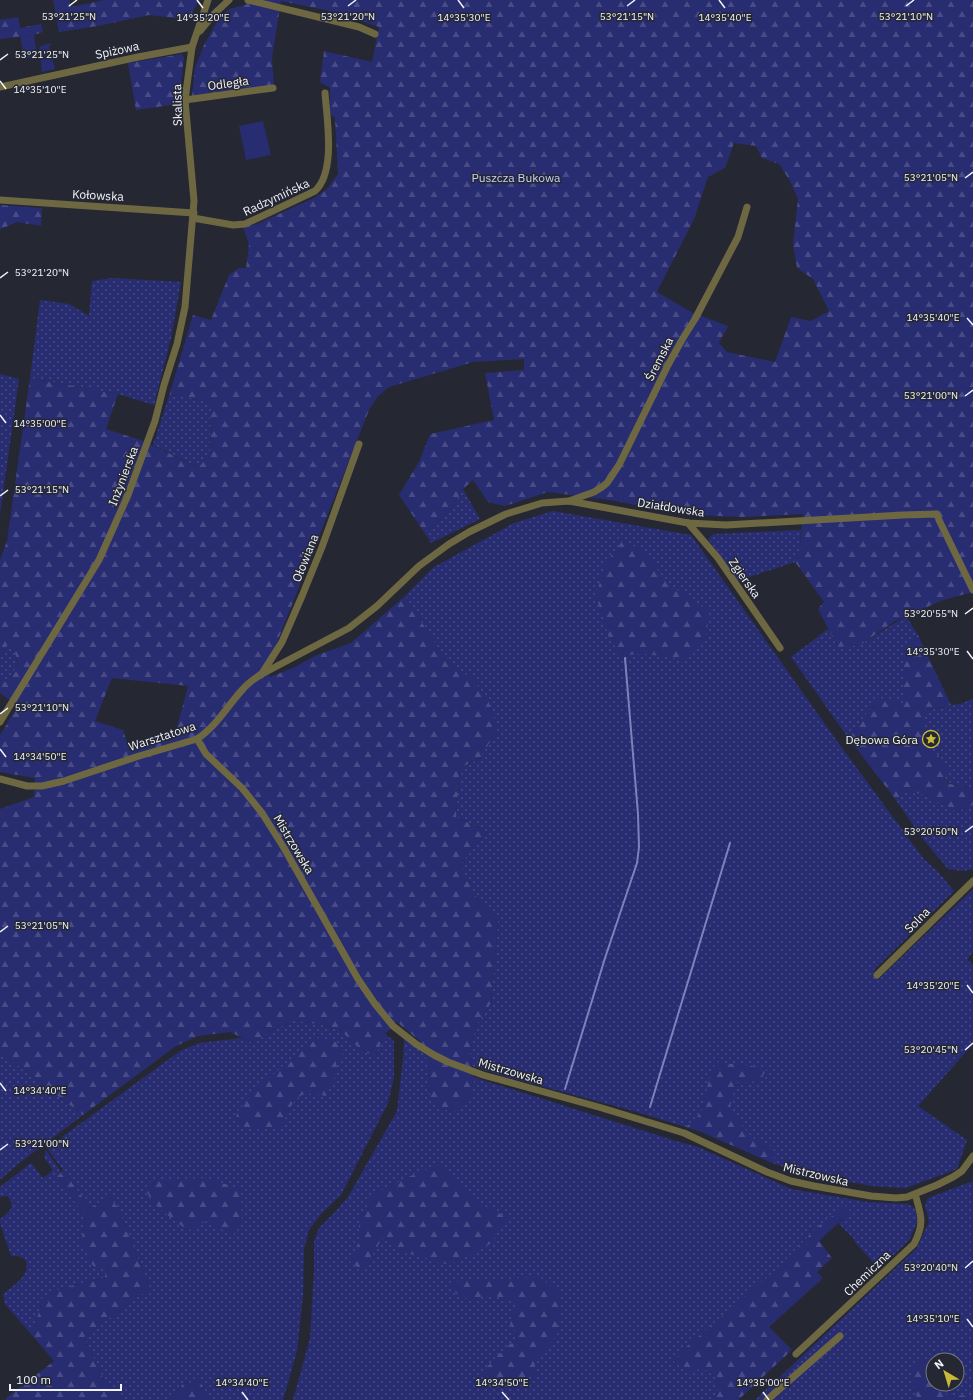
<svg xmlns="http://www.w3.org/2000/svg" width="973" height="1400" viewBox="0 0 973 1400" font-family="'IBM Plex Sans',sans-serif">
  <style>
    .grass { fill: url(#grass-dots); fill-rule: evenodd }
    .forest { fill: url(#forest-firs); fill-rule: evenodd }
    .garden { fill: #282c70 }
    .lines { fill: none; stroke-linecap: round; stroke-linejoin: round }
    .stream { stroke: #7c83bc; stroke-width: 2 }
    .minor { stroke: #6d6842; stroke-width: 7 }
    .ticks { fill: none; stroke: #f2f4fc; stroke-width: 1.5 }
    .labels { text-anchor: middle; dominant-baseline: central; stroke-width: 3; stroke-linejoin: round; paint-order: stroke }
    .street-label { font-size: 12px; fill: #f2f4fc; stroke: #252833 }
    .park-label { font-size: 12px; fill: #c7d0fc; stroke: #252833 }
    .poi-label { font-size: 12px; fill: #f2f4fc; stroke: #252833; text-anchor: end }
    .ticks-label { font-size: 10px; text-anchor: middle; fill: #f2f4fc; stroke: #252833; stroke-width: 3; stroke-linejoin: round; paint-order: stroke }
  </style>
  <defs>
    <pattern id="grass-dots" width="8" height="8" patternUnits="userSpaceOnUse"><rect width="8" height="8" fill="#282c70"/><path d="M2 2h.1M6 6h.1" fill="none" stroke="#484b85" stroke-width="1.8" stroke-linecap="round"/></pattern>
    <pattern id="forest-firs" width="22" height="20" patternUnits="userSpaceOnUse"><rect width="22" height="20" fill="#282c70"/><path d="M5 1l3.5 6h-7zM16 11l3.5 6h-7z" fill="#484b85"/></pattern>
  </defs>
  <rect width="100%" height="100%" fill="#252833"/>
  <g class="grass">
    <path d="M112 278 181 282 171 338 154 405 118 394 30 378 40 300 69 304 89 316 92 281Z"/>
    <path d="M0 374 19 379 0 514Z"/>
    <path d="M170 393 211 403 210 456 198 467 153 445Z"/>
    <path d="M463 489 480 519 431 543 424 532 450 512Z"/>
    <path d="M553 511 691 535 842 748 923 858 940 874 954 891 873 971 879 979 973 889V952L967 959 973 965V1044L918 1106 967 1140 957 1169 906 1188 871 1186 807 1174 775 1164 699 1131 630 1110 507 1077 472 1066 470 1053 476 1025 491 1003 498 922 476 897 460 865 487 832 456 817 460 768 481 758 472 679 447 662 405 596 434 567 514 523Z"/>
    <path d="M801 530 800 548 795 562 737 581 708 539 713 534Z"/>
    <path d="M906 616 918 635 904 652V704L862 719 849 739 791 657 828 629 838 647 860 645Z"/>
    <path d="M9 643 12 646 18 661 17 666 9 679 3 682 0 680V657Z"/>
    <path d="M973 698V790L971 787C944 783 945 785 941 758L928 748 924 729V711L963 703Z"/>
    <path d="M906 791 926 795 951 809 958 811 973 805V869L963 871 948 869 922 838 896 800Z"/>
    <path d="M295 1020 338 1028 363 1052 376 1054 385 1034 394 1041V1077L388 1103 341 1195 321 1214 309 1230 304 1249 303 1295 297 1351 283 1400H210L200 1381 183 1384 170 1400H124L103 1379 84 1337 150 1288 118 1208 110 1197 90 1208 47 1148 180 1051 199 1043 242 1038 253 1043 269 1032Z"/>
    <path d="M404 1039 426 1055 429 1066 430 1095 438 1108 453 1111 472 1094 473 1077 676 1141 698 1147 791 1189 868 1202 908 1204 915 1209 918 1221 909 1240 879 1269 854 1241 855 1240 838 1223 844 1219 817 1227 777 1269 685 1348 674 1362 703 1368 716 1377 718 1392 714 1400H293L310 1338 314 1270V1241L319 1228 335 1212 348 1197 397 1111 403 1058Z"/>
    <path d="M0 1052 83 1115 18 1164 0 1180Z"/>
    <path d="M46 1150 61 1172 57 1177 86 1217 81 1243 109 1269 104 1278 63 1288 43 1297 34 1329 30 1333 5 1304 3 1294C14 1285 32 1275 25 1259L18 1256H11L0 1223V1219C9 1213 17 1206 7 1196L0 1197V1187L31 1163 43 1178 53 1170 44 1157Z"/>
    <path d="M973 1181V1400H755L917 1248 929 1222 925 1205 928 1198ZM933 1360H957V1384H933Z"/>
  </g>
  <g class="forest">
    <path d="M53 0H69L71 7 104 0H199L190 17 184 19 149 15 98 26 59 32Z"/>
    <path d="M247 0H973V594L969 593 943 600 895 621 860 645 838 647 818 609 824 602 795 562 800 548 803 514 743 517 691 515 609 500 548 492 505 506 488 502 473 480 463 489 450 512 424 532 399 495 420 460 430 434 494 420 485 373 524 370V359L473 362 389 387 378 396 369 410 278 640 267 662 270 677 293 668 317 655 351 643 405 596 447 662 473 679 488 700 498 729 480 758 460 768 456 817 487 832 460 865 476 897 498 922 491 1003 476 1025 470 1053 474 1083 472 1094 453 1111 437 1108 430 1095 429 1066 421 1042 397 1022 385 1034 376 1055 363 1052 338 1028 295 1020 269 1032 253 1043 230 1032 198 1036 176 1046 83 1115 0 1052V809L34 797 35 778 0 772V735L18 706 0 693V680L3 682 9 679 17 666 18 661 12 646 9 643 0 657V560L7 541 30 378 118 394 106 429 143 441 198 467 210 456 211 403 170 393 193 315 211 320 229 275 239 268H246L249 244 243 227 257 224 316 197 327 189 338 174 335 118 330 114V88L320 82 324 51 372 62 379 27 335 12 281 1 272 57 274 86 192 96 195 68 204 45 219 18 229 9 246 5ZM734 143 756 146 762 158 779 164 790 181 798 199 793 244 797 268 813 279 829 311 811 321 791 317 775 362 727 352 719 343 728 326 693 313 657 292 694 219 708 177 725 168ZM112 678 188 686 175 735 130 751 123 730 95 721Z"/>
    <path d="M18 17 20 28 41 24 43 32 34 35 0 39V20Z"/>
    <path d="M182 54 184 58 178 104 136 110 128 63Z"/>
    <path d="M0 205 42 208 41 226 17 222 1 229 0 231Z"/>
    <path d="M623 540 646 553 667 583 709 611 706 638 682 659 645 654 621 655 609 638 596 596 604 566Z"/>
    <path d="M918 635 951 705 924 711V729L928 748 941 758 948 770 944 778 950 784 971 787 973 790V805L958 811 950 809 926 795 906 791 896 800 849 739 862 719 879 698 904 703V652Z"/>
    <path d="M320 1037 337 1042 344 1051 336 1064 339 1071 328 1087 326 1096C293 1088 295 1102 280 1127 265 1129 248 1133 236 1123L237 1112 260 1086 308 1044Z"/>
    <path d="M716 1062 767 1068 759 1083 737 1082 730 1106 742 1126 755 1140 773 1147 775 1164 699 1131 686 1127 701 1113 709 1080Z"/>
    <path d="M439 1165 475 1200 508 1218 490 1244 456 1262 442 1264 423 1257 400 1252 383 1237 363 1271 350 1262 359 1241V1218L375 1193 419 1172Z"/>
    <path d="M63 1170 90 1208 110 1197 118 1208 150 1288 84 1337 103 1379 124 1400H6V1398L54 1361 30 1333 34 1329 43 1297 63 1288 104 1278 109 1269 93 1266 81 1243 86 1217 57 1177Z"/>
    <path d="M207 1178 241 1189 242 1225 233 1235 206 1221 188 1231C177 1221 154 1208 148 1194 146 1191 147 1185 147 1182Z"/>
    <path d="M846 1206 850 1208 849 1213 819 1241 832 1258 817 1272 823 1278 769 1327 792 1350 738 1400H714L718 1392 716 1377 703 1368 691 1372 674 1362 685 1348 777 1269 817 1227Z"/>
    <path d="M540 1277 561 1294 557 1335 534 1361 537 1375 487 1385 484 1370 504 1349 518 1338 510 1324 517 1303 490 1294 470 1300 455 1293 450 1282Z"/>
    <path d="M922 1358 932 1361 933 1363V1384H942L947 1396 973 1395V1400H918C912 1384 907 1371 922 1358Z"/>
    <path d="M200 1381 210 1400H170L183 1384Z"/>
  </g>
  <g class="garden">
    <path d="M34 35 37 54 34 55 35 56 24 59 20 36Z"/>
    <path d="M51 43V45L49 46 55 69 42 72 39 48 41 46Z"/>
    <path d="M263 121 271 155 246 160 239 126Z"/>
  </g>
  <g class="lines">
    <g class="stream">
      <path d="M565 1089 605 958 637 863 639 847 638 814 625 658"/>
      <path d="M650 1107 730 843"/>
    </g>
    <g class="minor">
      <path d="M248 0 359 27 375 34"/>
      <path d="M200 31 214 14 229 0"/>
      <path d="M0 87 138 57 192 47"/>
      <path d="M185 100 273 88"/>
      <path d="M0 200 194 213"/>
      <path d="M193 218 233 225 245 224 315 191C336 172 327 120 325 93"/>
      <path d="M569 501 594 492 602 487 607 483 619 465 668 365 683 338 695 319 738 237 747 207"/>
      <path d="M688 523 718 558 780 648"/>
      <path d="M261 675 282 642 302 596 322 547 359 444"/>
      <path d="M0 722 99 560 128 495 155 421 164 385 177 344 185 307 194 201 185 100 192 47 208 0"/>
      <path d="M197 739 206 754 242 788 262 813 284 848 358 979 375 1004 393 1026 416 1044 434 1055 448 1062 483 1075 602 1108 684 1133 767 1172 791 1181 814 1186 871 1196 896 1198 907 1197 937 1185 953 1177 962 1171 973 1156"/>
      <path d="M0 779 27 786H42L64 781 139 756 197 739C216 727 228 705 243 689 248 683 254 679 260 675L349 628 377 606 419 566 449 544 469 532 506 514 542 503 569 501 688 523 726 525 903 515 937 514 939 520 973 590"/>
      <path d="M877 975 973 881"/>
      <path d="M796 1354 914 1244C925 1223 921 1215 915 1194"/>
      <path d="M767 1400 840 1336"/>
    </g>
  </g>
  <path class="ticks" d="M197 0 203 8M458 0 464 8M719 0 725 8M69 6 77 0M348 6 356 0M627 6 635 0M906 6 914 0M0 60 8 54M0 81 6 89M965 178 973 172M0 278 8 272M967 318 973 325M965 396 973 390M0 415 6 423M0 496 8 490M965 614 973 608M967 651 973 659M0 714 8 708M0 749 6 757M965 832 973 826M0 932 8 926M967 985 973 993M965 1050 973 1043M0 1083 6 1091M0 1150 8 1144M965 1268 973 1261M967 1319 973 1327M242 1392 248 1400M502 1392 509 1400M763 1392 769 1400"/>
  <defs>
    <g id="sight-ring" transform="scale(0.9)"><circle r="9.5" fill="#252833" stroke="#c9ba3a" stroke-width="1.5"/><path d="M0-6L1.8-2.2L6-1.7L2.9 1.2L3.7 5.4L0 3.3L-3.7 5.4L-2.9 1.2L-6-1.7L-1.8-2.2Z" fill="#c9ba3a"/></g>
  </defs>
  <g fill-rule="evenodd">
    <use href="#sight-ring" x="931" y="739"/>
  </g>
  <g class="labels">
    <g class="street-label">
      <text transform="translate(117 50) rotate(-12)">Spiżowa</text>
      <text transform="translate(228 83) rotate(-8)">Odległa</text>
      <text transform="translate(177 105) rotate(-91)">Skalista</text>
      <text transform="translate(98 195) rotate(3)">Kołowska</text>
      <text transform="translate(276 197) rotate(-25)">Radzymińska</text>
      <text transform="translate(659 359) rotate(-63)">Śremska</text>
      <text transform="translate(123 476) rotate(-69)">Inżynierska</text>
      <text transform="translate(671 507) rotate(9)">Działdowska</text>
      <text transform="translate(305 558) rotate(-68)">Ołowiana</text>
      <text transform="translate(745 578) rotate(55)">Zgierska</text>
      <text transform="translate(162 736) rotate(-18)">Warsztatowa</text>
      <text transform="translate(294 844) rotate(59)">Mistrzowska</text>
      <text transform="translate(917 920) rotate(-45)">Solna</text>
      <text transform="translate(511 1071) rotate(16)">Mistrzowska</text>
      <text transform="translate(816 1174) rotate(13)">Mistrzowska</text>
      <text transform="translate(867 1273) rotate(-44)">Chemiczna</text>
    </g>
    <g class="park-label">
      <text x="516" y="177">Puszcza Bukowa</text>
    </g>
    <g class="poi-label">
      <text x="918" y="739">Dębowa Góra</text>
    </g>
  </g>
  <g class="ticks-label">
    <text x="69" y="20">53°21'25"N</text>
    <text x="348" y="20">53°21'20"N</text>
    <text x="627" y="20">53°21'15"N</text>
    <text x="906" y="20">53°21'10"N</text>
    <text x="203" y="21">14°35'20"E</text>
    <text x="464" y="21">14°35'30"E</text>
    <text x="725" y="21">14°35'40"E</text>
    <text x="42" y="58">53°21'25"N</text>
    <text x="40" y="93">14°35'10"E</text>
    <text x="931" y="181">53°21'05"N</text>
    <text x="42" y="276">53°21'20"N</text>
    <text x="933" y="321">14°35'40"E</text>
    <text x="931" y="399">53°21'00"N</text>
    <text x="40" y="427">14°35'00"E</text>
    <text x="42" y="493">53°21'15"N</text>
    <text x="931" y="617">53°20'55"N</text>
    <text x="933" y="655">14°35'30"E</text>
    <text x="42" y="711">53°21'10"N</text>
    <text x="40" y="760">14°34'50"E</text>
    <text x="931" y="835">53°20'50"N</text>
    <text x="42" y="929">53°21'05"N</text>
    <text x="933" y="989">14°35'20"E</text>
    <text x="931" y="1053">53°20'45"N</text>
    <text x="40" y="1094">14°34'40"E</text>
    <text x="42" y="1147">53°21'00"N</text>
    <text x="931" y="1271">53°20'40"N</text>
    <text x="933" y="1322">14°35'10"E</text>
    <text x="242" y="1386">14°34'40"E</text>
    <text x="502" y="1386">14°34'50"E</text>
    <text x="763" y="1386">14°35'00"E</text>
  </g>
  <g transform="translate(945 1372) rotate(322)"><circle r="19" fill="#252833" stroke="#777a83"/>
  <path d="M0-3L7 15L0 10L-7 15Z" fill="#c9ba3a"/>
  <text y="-6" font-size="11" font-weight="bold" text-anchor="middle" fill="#f2f4fc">N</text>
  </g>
  <path d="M10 1384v6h111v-6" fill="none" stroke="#f2f4fc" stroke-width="2"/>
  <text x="16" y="1384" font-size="12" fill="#f2f4fc" stroke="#252833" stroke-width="3" paint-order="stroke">100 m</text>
</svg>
